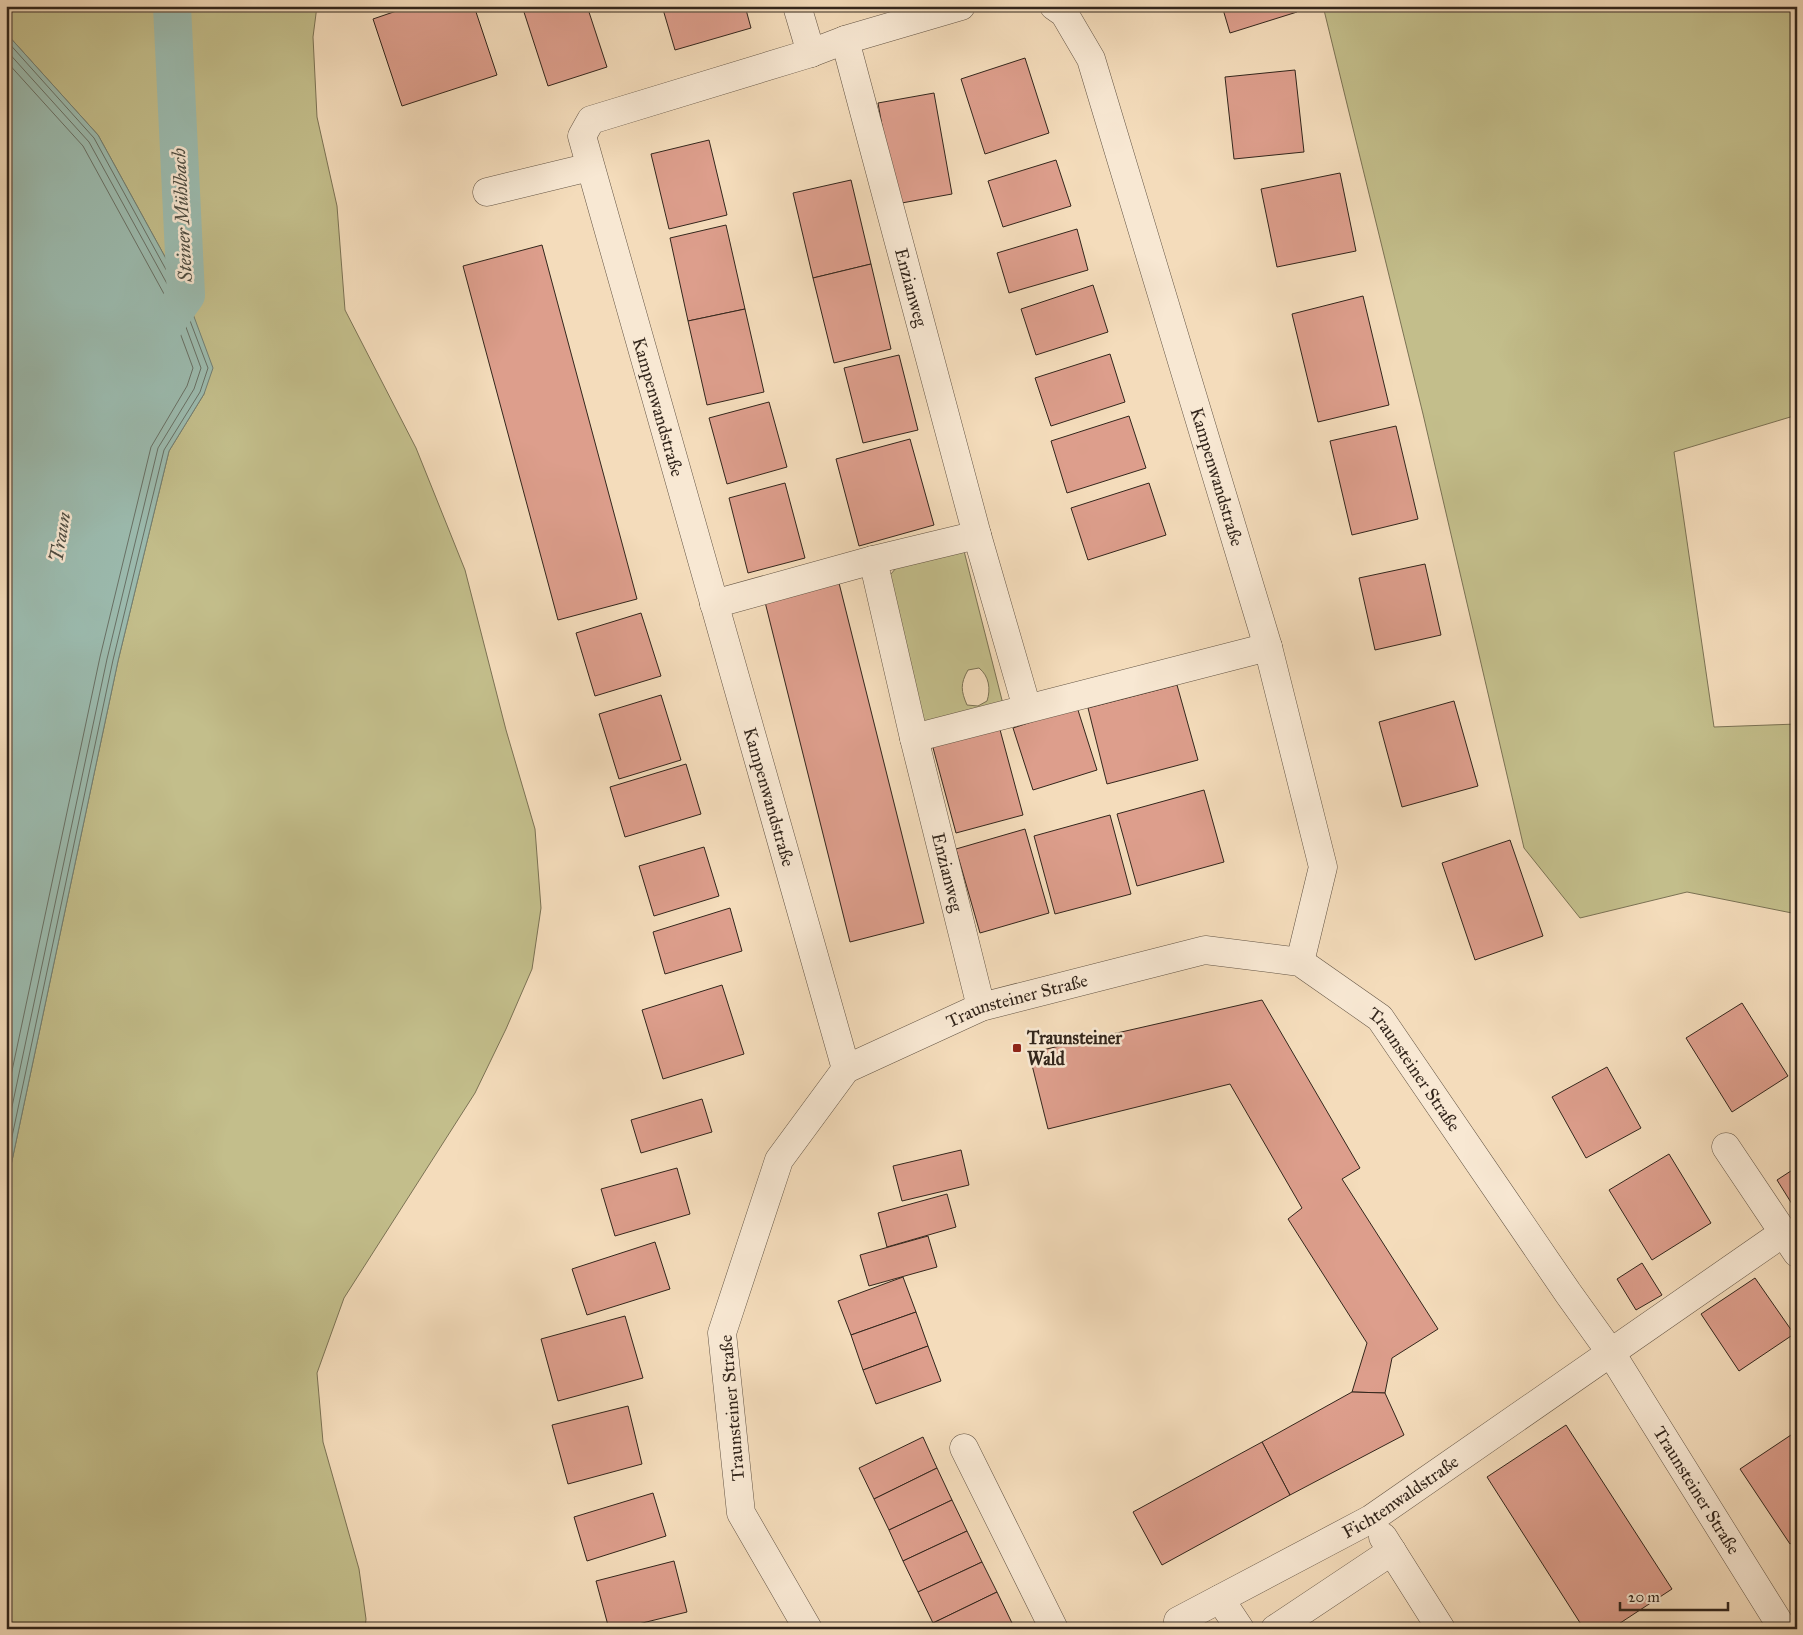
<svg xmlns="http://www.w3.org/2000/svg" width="1803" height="1635" viewBox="0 0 1803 1635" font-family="'IM FELL Great Primer',serif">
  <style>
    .green { fill: #c3be8b; stroke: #7b7254; fill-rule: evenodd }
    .water { fill: #9cbcb0; stroke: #728075 }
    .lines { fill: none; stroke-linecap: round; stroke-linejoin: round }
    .shore { stroke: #687166; stroke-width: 1 }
    .canal { stroke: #9cbcb0; stroke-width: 38 }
    .building { fill: #dd9e8c; stroke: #33261c }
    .minor-casing { stroke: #635444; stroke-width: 29 }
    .minor { stroke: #f8e8d3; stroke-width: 28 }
    .poi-dot { fill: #8f2418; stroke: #f8e8d3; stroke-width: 2 }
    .labels { text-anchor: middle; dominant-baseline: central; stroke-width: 5; stroke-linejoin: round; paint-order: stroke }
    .street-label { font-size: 18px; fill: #33261c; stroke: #f8e8d3 }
    .poi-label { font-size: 18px; font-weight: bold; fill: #33261c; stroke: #f8e8d3; text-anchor: start }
    .water-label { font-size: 19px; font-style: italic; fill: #4d4c41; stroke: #f8e8d3 }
  </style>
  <rect width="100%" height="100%" fill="#f4dcbb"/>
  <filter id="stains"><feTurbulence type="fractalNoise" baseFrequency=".004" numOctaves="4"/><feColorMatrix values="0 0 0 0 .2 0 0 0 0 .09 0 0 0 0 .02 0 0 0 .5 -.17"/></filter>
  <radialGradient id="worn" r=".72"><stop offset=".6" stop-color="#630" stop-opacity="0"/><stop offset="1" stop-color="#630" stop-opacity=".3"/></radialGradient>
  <g class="green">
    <path d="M6 6H317L313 37 317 117 337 206 345 310 416 448 465 570 506 730 535 829 541 908 532 969 506 1029 475 1093 344 1298 317 1373 323 1442 359 1569 366 1619 365 1629H6V1189L118 661 169 451 204 394 186 295 98 135 6 33Z"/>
    <path d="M1323 6H1797V415L1674 452 1714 727 1797 724V914L1687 892 1580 918 1524 848 1423 414Z"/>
    <path d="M964 551 1004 708 914 738 880 587 896 568ZM979 668C989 676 991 689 987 701L978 706 967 705C961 691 960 684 968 670Z"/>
  </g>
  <path class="water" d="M6 33 98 135 186 295 213 368 204 394 169 451 118 661 6 1189Z"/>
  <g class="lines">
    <g class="shore">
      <path d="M6 40 94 138 181 297 208 368 200 392 164 450 113 660 6 1165"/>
      <path d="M6 50 89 142 176 300 201 368 194 389 158 448 107 659 6 1135"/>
      <path d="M6 61 83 146 169 303 193 368 187 386 151 447 100 657 6 1099"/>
    </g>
    <path class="canal" d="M156 337 186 295 172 6"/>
  </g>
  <g class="building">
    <path d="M411 6H474L497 75 402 106 373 19Z"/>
    <path d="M522 6H587L607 67 548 86Z"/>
    <path d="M662 6H745L751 28 675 50Z"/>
    <path d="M1222 6H1295L1297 12 1230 33Z"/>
    <path d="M1025 58 1049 133 985 154 961 79Z"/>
    <path d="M1295 70 1304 152 1234 159 1225 77Z"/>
    <path d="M934 93 952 194 896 204 878 103Z"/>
    <path d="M709 140 727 215 669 229 651 154Z"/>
    <path d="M1056 160 1071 206 1003 227 988 181Z"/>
    <path d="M1340 173 1356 251 1277 267 1261 189Z"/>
    <path d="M851 180 871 264 813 278 793 193Z"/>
    <path d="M726 225 745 309 688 321 670 238Z"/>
    <path d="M1077 229 1088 270 1009 293 997 253Z"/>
    <path d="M542 245 637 599 558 620 463 266Z"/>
    <path d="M871 264 891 349 834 363 813 278Z"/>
    <path d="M1093 285 1108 332 1036 355 1021 309Z"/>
    <path d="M1363 296 1389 405 1318 422 1292 314Z"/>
    <path d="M745 309 764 392 707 405 688 321Z"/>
    <path d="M1110 354 1125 402 1051 426 1035 378Z"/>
    <path d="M899 355 918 430 863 443 844 368Z"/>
    <path d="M769 402 787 467 727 484 709 418Z"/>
    <path d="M1129 416 1146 468 1067 493 1051 441Z"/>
    <path d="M1396 426 1418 519 1352 535 1330 441Z"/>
    <path d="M910 439 934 525 859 546 836 459Z"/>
    <path d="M785 483 805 558 748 573 729 498Z"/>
    <path d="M1149 483 1166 535 1088 560 1071 508Z"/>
    <path d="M1425 564 1441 635 1375 650 1359 578Z"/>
    <path d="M838 579 924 923 850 942 764 598Z"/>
    <path d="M641 613 661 676 595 696 576 633Z"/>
    <path d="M1177 685 1198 760 1107 784 1088 708Z"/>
    <path d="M661 695 681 760 619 779 599 714Z"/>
    <path d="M1454 701 1478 786 1402 807 1379 722Z"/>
    <path d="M1077 707 1097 770 1033 790 1013 728Z"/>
    <path d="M999 726 1023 815 956 833 932 744Z"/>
    <path d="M686 764 701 814 625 837 610 787Z"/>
    <path d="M1204 790 1224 862 1137 886 1117 814Z"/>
    <path d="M1110 815 1131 894 1055 914 1034 836Z"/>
    <path d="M1025 829 1049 913 980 933 956 849Z"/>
    <path d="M1510 840 1543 936 1475 960 1442 863Z"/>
    <path d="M704 847 719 896 654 916 639 866Z"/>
    <path d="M730 908 742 951 665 974 653 932Z"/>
    <path d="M722 985 744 1054 663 1079 642 1010Z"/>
    <path d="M1262 1000 1360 1168 1342 1179 1438 1329 1392 1358 1385 1393 1352 1392 1367 1343 1288 1219 1302 1208 1230 1084 1048 1129 1029 1053Z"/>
    <path d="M1742 1003 1788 1076 1732 1112 1686 1038Z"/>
    <path d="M1607 1067 1641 1128 1586 1158 1552 1097Z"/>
    <path d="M702 1099 712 1132 641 1153 631 1120Z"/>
    <path d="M961 1150 969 1185 902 1201 893 1166Z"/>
    <path d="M1669 1154 1711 1223 1652 1260 1609 1190Z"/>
    <path d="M1797 1167V1212L1777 1180Z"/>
    <path d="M677 1168 690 1214 615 1236 601 1189Z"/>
    <path d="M947 1194 956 1227 887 1247 878 1213Z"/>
    <path d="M928 1236 937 1267 869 1286 860 1255Z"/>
    <path d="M655 1242 670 1289 587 1315 572 1269Z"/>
    <path d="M1642 1263 1662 1295 1636 1310 1617 1279Z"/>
    <path d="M903 1277 916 1312 851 1335 838 1301Z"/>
    <path d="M1755 1278 1794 1334 1739 1371 1701 1314Z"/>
    <path d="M916 1312 928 1346 863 1370 851 1335Z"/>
    <path d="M625 1316 643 1378 558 1401 541 1339Z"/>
    <path d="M928 1346 941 1381 876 1404 863 1370Z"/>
    <path d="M1352 1392 1385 1393 1404 1435 1290 1495 1262 1442Z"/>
    <path d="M628 1406 642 1464 568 1484 552 1425Z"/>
    <path d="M1566 1425 1672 1589 1611 1629H1584L1487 1477Z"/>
    <path d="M1797 1431V1539L1790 1544 1740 1469Z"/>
    <path d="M923 1437 937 1468 874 1499 859 1468Z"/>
    <path d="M1262 1442 1290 1495 1162 1565 1133 1512Z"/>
    <path d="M937 1468 952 1500 889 1530 874 1499Z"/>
    <path d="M653 1493 666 1536 587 1561 574 1517Z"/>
    <path d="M952 1500 967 1531 903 1561 889 1530Z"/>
    <path d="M967 1531 982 1562 918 1592 903 1561Z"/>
    <path d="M674 1561 687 1612 618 1629H609L596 1581Z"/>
    <path d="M982 1562 997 1592 933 1623 918 1592Z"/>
    <path d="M997 1592 1012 1623 1001 1629H936L933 1623Z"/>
    <path d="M1012 1623 1014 1629H1001Z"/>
    <path d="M691 1625 692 1629H677Z"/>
  </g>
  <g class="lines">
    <g class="minor-casing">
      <g id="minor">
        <path d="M797 6 811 53"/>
        <path id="s1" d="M1054 6 1064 13 1091 59 1268 647 1323 867 1300 962"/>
        <path id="s2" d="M845 40 977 535 1027 708"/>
        <path d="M487 192 590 167"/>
        <path id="s3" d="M873 560 914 738 981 1007"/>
        <path d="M714 604 873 560 977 535"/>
        <path d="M914 738 1268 647"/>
        <path d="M846 1069 582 136 591 120 811 53 845 40 961 6"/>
        <path d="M1726 1147 1797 1253"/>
        <path d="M964 1448 1054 1629"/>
        <path d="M1383 1537 1441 1629"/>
        <path d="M1220 1599 1240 1629"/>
        <path id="s4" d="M1178 1621 1371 1519 1783 1233"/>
        <path id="s5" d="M808 1629 741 1513 722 1333 779 1160 846 1069 981 1007 1205 950 1300 962 1380 1018 1568 1293 1611 1353 1783 1629"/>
        <path d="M1275 1629 1392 1551"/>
      </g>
    </g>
    <use href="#minor" class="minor"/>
  </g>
  <rect class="poi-dot" x="1012" y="1043" width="10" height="10" rx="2.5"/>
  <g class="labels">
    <g class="street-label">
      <text stroke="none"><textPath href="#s2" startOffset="256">Enzianweg</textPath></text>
      <text transform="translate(658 407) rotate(74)">Kampenwandstraße</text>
      <text stroke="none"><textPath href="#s1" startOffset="502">Kampenwandstraße</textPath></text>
      <text transform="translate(769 797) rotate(74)">Kampenwandstraße</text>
      <text stroke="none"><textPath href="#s3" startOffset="321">Enzianweg</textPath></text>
      <text stroke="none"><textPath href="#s5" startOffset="795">Traunsteiner Straße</textPath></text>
      <text stroke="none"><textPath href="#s5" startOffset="1245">Traunsteiner Straße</textPath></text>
      <text transform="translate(732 1408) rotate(-95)">Traunsteiner Straße</text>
      <text stroke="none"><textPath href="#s5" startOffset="1752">Traunsteiner Straße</textPath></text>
      <text stroke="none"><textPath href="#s4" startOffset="255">Fichtenwaldstraße</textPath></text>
    </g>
    <g class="poi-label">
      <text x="1027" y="1038">Traunsteiner<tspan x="1027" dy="21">Wald</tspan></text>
    </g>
    <g class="water-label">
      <text transform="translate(182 215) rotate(-93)">Steiner Mühlbach</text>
      <text transform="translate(60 537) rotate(-80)">Traun</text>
    </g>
  </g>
  <rect width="1803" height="1635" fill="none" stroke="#f4dcbb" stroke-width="25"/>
  <rect x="8" y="8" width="1788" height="1620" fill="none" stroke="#33261c" stroke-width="2.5"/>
  <rect x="12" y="12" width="1778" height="1610" fill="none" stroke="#33261c"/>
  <path d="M1620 1602v8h108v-8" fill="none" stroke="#33261c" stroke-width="2.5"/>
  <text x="1628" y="1602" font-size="15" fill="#33261c" stroke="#f8e8d3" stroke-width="4" paint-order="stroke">20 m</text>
  <rect width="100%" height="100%" filter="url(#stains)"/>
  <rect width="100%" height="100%" fill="url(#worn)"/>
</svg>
